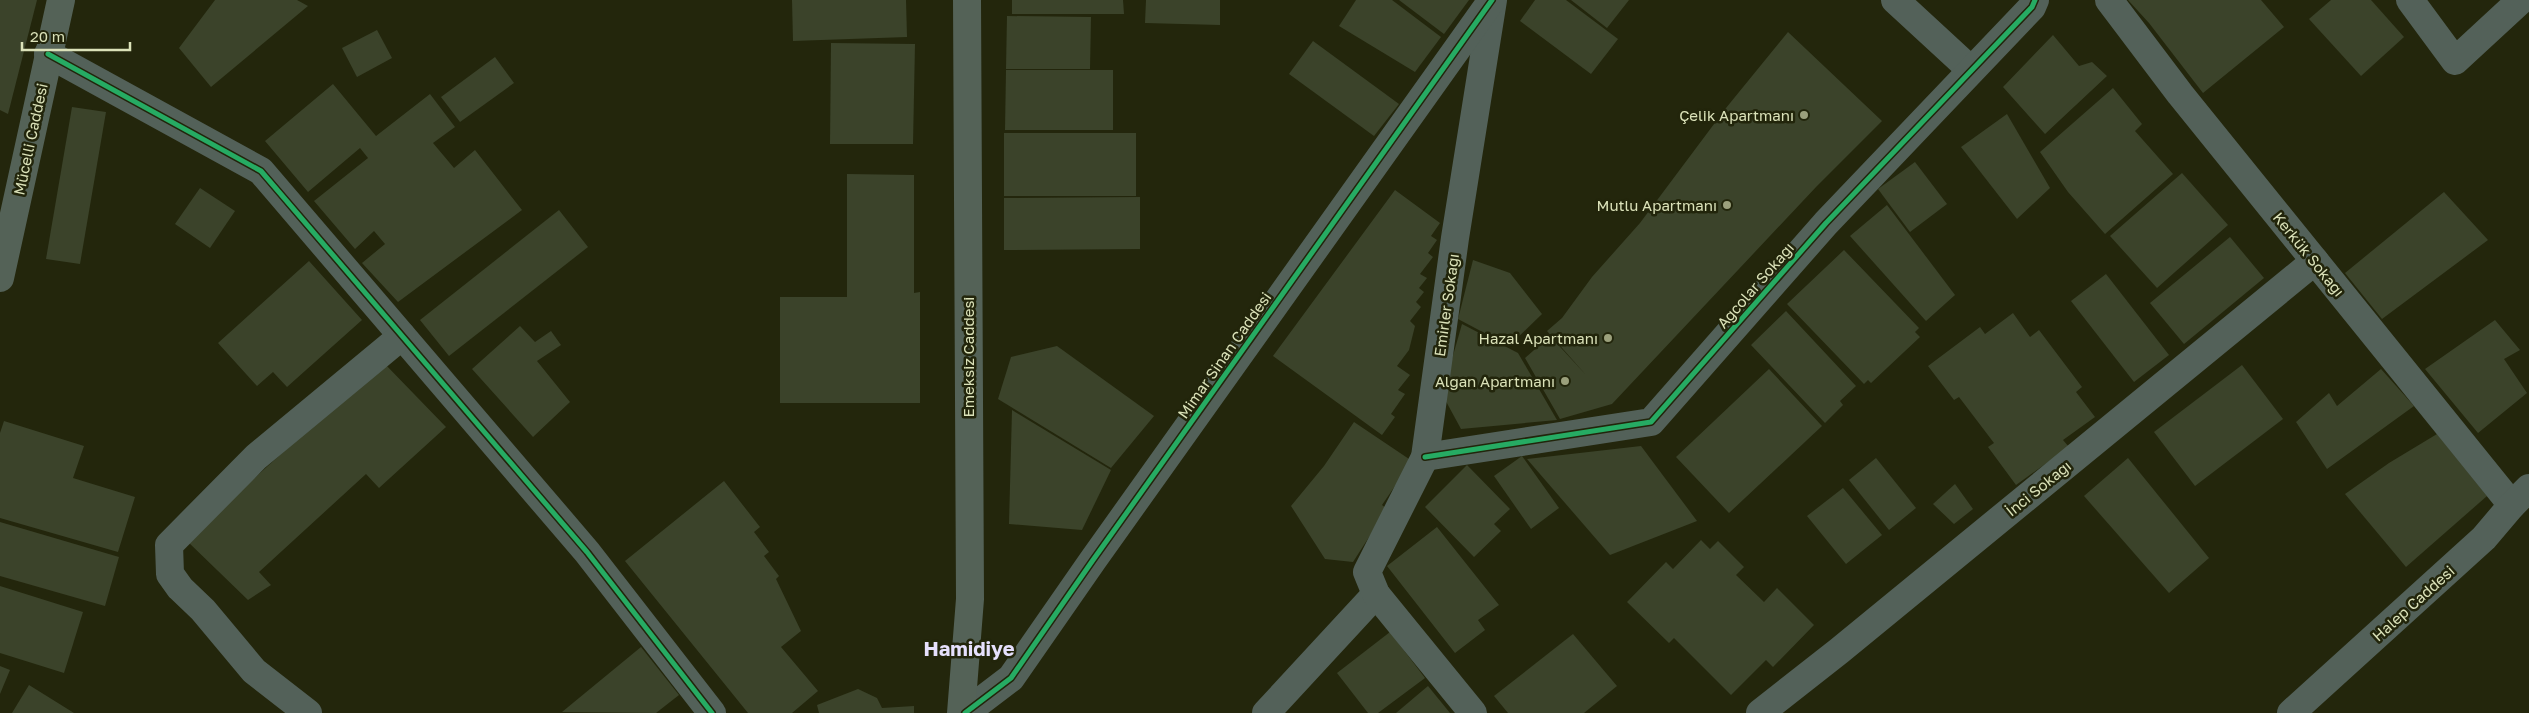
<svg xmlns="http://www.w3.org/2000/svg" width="2529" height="713" viewBox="0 0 2529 713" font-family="'Golos Text',sans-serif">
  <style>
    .building { fill: #3b432a }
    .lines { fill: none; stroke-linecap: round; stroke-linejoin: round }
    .minor { stroke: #536159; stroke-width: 28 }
    .tertiary { stroke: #536159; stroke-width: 28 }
    .secondary { stroke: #546257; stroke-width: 28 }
    .cycleway-casing { stroke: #22250b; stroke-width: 8 }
    .cycleway { stroke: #26ab63; stroke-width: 5 }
    .poi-dot { fill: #9ba07c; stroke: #22250b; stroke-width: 2 }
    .labels { text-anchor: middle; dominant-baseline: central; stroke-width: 5; stroke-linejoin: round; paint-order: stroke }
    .poi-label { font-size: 15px; fill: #dbe2b9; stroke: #22250b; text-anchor: end }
    .street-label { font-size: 15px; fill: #dbe2b9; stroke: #22250b }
    .district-label { font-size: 20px; font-weight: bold; fill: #e6e0fd; stroke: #22250b }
  </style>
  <rect width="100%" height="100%" fill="#23260c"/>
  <g class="building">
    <path d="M0 0H37L8 114 0 110Z"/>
    <path d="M215 0H297L308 6 211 87 179 48Z"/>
    <path d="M792 0H906L907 37 793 41Z"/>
    <path d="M1012 0H1123L1124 14H1012Z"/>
    <path d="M1146 0H1220V25L1145 23Z"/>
    <path d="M1356 0H1392L1441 37 1415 72 1339 26Z"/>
    <path d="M1399 0H1469L1444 34Z"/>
    <path d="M1535 0H1566L1618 39 1591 74 1520 21Z"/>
    <path d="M1571 0H1629L1607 28Z"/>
    <path d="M2128 0H2261L2284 27 2203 93 2149 23Z"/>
    <path d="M2331 0H2371L2404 37 2361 76 2309 19Z"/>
    <path d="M1007 16 1091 17 1090 69H1006Z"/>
    <path d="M377 30 392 58 357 77 342 48Z"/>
    <path d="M1788 32 1882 121 1817 186 1612 404 1560 419 1525 358 1550 336 1586 375 1547 331 1562 318 1592 277 1640 223 1726 108Z"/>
    <path d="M2053 35 2079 66 2092 62 2107 76 2045 134 2003 87Z"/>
    <path d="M1313 41 1399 104 1374 136 1289 74Z"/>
    <path d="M831 43 915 44 913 144H830Z"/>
    <path d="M495 57 514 83 460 122 441 97Z"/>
    <path d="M1006 70H1113V130H1005Z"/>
    <path d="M333 84 376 136 430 94 455 127 433 143 454 168 475 150 522 210 398 302 362 263 385 244 374 231 355 249 314 201 368 158 360 148 308 192 265 141Z"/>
    <path d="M2113 88 2142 124 2135 131 2173 174 2105 234 2068 192 2040 152Z"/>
    <path d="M72 107 106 112 80 264 46 259Z"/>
    <path d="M2007 114 2050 188 2017 219 1961 147Z"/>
    <rect x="1004" y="133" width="132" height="63"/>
    <path d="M1915 162 1947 204 1910 232 1878 189Z"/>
    <path d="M2182 173 2228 225 2157 288 2110 236Z"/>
    <path d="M847 174 914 175V293L920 292V403H780V297H847Z"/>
    <path d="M200 188 235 211 210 248 175 224Z"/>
    <path d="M1395 190 1440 223 1431 236 1437 240 1428 253 1433 257 1420 274 1427 278 1419 288 1424 292 1416 302 1421 307 1410 321 1415 326 1409 350 1397 366 1410 375 1398 390 1405 394 1391 414 1395 417 1382 435 1273 356Z"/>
    <path d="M2444 192 2488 240 2382 319 2345 273Z"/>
    <path d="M1140 197V249L1004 250V198Z"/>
    <path d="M1887 205 1955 295 1926 321 1850 236Z"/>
    <path d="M559 210 588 247 449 356 420 320Z"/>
    <path d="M2230 237 2264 278 2184 344 2150 303Z"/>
    <path d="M1844 250 1919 328 1915 332 1920 337 1871 383 1868 380 1864 384 1787 304Z"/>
    <path d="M1473 260 1510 273 1542 314 1509 346 1458 319Z"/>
    <path d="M309 261 362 320 287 387 273 372 257 386 218 343Z"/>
    <path d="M2106 274 2169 355 2134 382 2071 301Z"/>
    <path d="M1786 311 1856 386 1840 401 1843 405 1825 423 1751 345Z"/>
    <path d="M2013 313 2030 337 2039 330 2082 387 2076 392 2095 417 2063 440 2069 447 2016 485 1988 447 1994 443 1959 397 1954 400 1928 366 1980 327 1985 334Z"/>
    <path d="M2495 320 2520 350 2504 359 2527 393 2478 433 2425 369Z"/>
    <path d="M1462 324 1518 353 1557 420 1461 429 1442 394Z"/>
    <path d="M520 326 535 342 551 331 561 345 537 361 570 402 533 437 472 369Z"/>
    <path d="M1057 346 1154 416 1111 468 998 399 1011 357Z"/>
    <path d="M383 362 446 427 379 488 366 474 259 572 271 585 248 600 186 540Z"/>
    <path d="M2242 365 2283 419 2195 486 2154 432Z"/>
    <path d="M1769 369 1822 426 1729 513 1676 457Z"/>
    <path d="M2381 369 2414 406 2327 469 2296 422 2329 393 2337 406Z"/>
    <path d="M1012 410 1111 470 1082 530 1009 524Z"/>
    <path d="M4 421 84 446 73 478 135 497 118 552 0 518V433Z"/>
    <path d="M1354 422 1412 461 1382 505 1387 509 1353 562 1325 559 1291 506 1324 466Z"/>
    <path d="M2437 434 2487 496 2406 567 2345 494 2389 463Z"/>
    <path d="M1641 446 1697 521 1610 555 1527 459Z"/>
    <path d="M1522 456 1559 508 1531 529 1494 476Z"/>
    <path d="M1876 458 1916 508 1889 530 1849 480Z"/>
    <path d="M2128 458 2209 558 2169 593 2084 496Z"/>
    <path d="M1467 465 1510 509 1494 524 1501 531 1474 557 1425 507Z"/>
    <path d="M724 481 760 527 754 532 769 552 764 556 779 576 776 579 801 631 781 647 818 691 792 713H748L625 561Z"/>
    <path d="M1955 484 1973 509 1954 524 1933 504Z"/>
    <path d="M1843 488 1882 535 1846 564 1807 516Z"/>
    <path d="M0 522 119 557 105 606 0 576Z"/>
    <path d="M1437 527 1499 605 1478 620 1485 630 1455 653 1387 566Z"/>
    <path d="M1701 540 1710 549 1718 541 1744 567 1736 575 1764 602 1777 588 1814 625 1773 667 1766 660 1731 695 1674 638 1669 643 1627 602 1666 562 1673 569Z"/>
    <path d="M0 586 83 612 64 673 0 653Z"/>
    <path d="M1390 632 1425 678 1378 713H1368L1337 673Z"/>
    <path d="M1573 634 1617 686 1584 713H1508L1494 696Z"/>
    <path d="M641 647 679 695 656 713 562 712Z"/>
    <path d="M0 666 10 670 0 694Z"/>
    <path d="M29 685 74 713H12Z"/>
    <path d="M1428 686 1450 713H1396Z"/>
    <path d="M858 689 877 698 882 708 914 706V713H819L817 705Z"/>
  </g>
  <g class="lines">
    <g class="minor">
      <path d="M1895 0 1971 70"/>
      <path d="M2109 0 2180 94 2512 505"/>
      <path d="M2410 0 2455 61 2521 0"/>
      <path d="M48 54 261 171 587 552 712 713"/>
      <path d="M1425 457 1651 422 1826 223 2032 7 2035 0"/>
      <path d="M308 713 254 671 203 610 180 588 170 574 169 545 256 457 402 336"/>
      <path d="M1266 713 1376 594"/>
      <path d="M1473 713 1376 594 1367 572 1425 457 1455 238 1493 0"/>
      <path d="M1760 713 1839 651 2315 261"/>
    </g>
    <g class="tertiary">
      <path d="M965 713 1011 678 1093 560 1492 0"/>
      <path d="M2291 713 2484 538 2512 505 2529 488"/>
    </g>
    <g class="secondary">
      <path d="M0 278 61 0"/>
      <path d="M961 713 970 599 967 0"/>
    </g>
    <g class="cycleway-casing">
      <g id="cycleway">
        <path d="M48 54 261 171 587 552 712 713"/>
        <path d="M1425 457 1651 422 1826 223 2032 7 2035 0"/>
        <path d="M965 713 1011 678 1093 560 1492 0"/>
      </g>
    </g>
    <use href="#cycleway" class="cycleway"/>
  </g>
  <g class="poi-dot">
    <circle cx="1804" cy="115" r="5"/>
    <circle cx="1727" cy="205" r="5"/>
    <circle cx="1608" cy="338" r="5"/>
    <circle cx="1565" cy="381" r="5"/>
  </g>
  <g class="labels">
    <g class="poi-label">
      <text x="1794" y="115">Çelik Apartmanı</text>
      <text x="1717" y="205">Mutlu Apartmanı</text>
      <text x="1598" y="338">Hazal Apartmanı</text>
      <text x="1555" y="381">Algan Apartmanı</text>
    </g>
    <g class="street-label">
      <text transform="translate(30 139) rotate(-78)">Mücelli Caddesi</text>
      <text transform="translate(2309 254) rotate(51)">Kerkük Sokağı</text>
      <text transform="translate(1755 285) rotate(-49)">Ağcolar Sokağı</text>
      <text transform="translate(1446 305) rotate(-82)">Emirler Sokağı</text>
      <text transform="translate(1224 355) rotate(-55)">Mimar Sinan Caddesi</text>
      <text transform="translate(968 357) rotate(-90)">Emeksiz Caddesi</text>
      <text transform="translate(2038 488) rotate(-39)">İnci Sokağı</text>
      <text transform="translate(2413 603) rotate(-42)">Halep Caddesi</text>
    </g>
    <g class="district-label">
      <text x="969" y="648">Hamidiye</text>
    </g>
  </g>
  <path d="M22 42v8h108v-8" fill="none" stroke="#dbe2b9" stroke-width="2.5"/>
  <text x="30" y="42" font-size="15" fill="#dbe2b9" stroke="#22250b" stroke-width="4" paint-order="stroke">20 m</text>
</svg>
